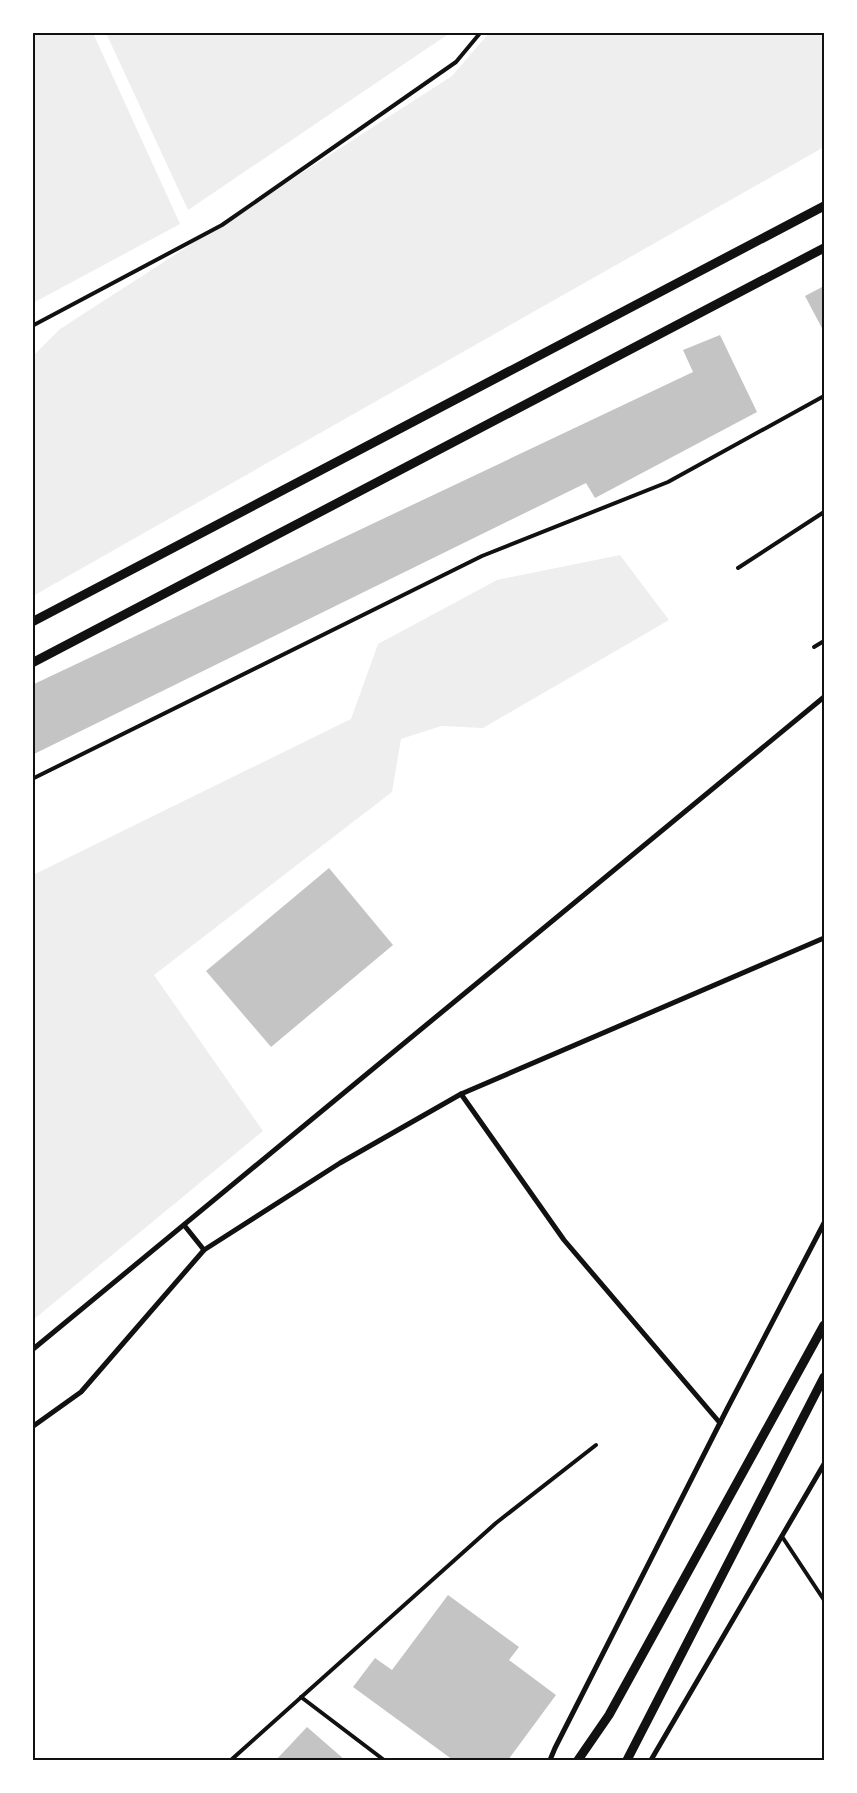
<svg xmlns="http://www.w3.org/2000/svg" width="857" height="1793" viewBox="0 0 857 1793" font-family="'Fira Sans Condensed',sans-serif">
  <style>
    .green { fill: #eee }
    .building { fill: #c4c4c4 }
    .lines { fill: none; stroke-linecap: round; stroke-linejoin: round }
    .service { stroke: #111; stroke-width: 4 }
    .minor { stroke: #111; stroke-width: 5 }
    .tertiary { stroke: #111; stroke-width: 9 }
    .neatline { fill: none; stroke: #111; stroke-width: 2 }
  </style>
  <rect width="100%" height="100%" fill="#fff"/>
  <g class="green">
    <path d="M443 32 447 35 188 210 106 33Z"/>
    <path d="M33 33H93L180 224 33 303Z"/>
    <path d="M489 33H824V147L33 596V356L60 329 452 76Z"/>
    <path d="M620 555 669 620 483 728 441 726 401 739 392 792 154 975 263 1131 33 1320V875L351 719 378 644 497 580Z"/>
  </g>
  <g class="building">
    <path d="M824 286V332L805 296Z"/>
    <path d="M720 335 757 412 595 498 586 483 32 755V685L693 372 683 350Z"/>
    <path d="M329 868 393 945 271 1047 206 971Z"/>
    <path d="M448 1595 519 1647 509 1660 556 1695 508 1760H453L353 1687 375 1658 392 1670Z"/>
    <path d="M307 1727 345 1760H276Z"/>
  </g>
  <g class="lines">
    <g class="service">
      <path d="M32 326 222 225 456 62 481 32"/>
      <path d="M738 568 824 512"/>
      <path d="M814 647 824 641"/>
      <path d="M32 779 482 556 668 482 824 396"/>
      <path d="M783 1538 824 1600"/>
      <path d="M301 1697 384 1760"/>
      <path d="M231 1760 496 1523 596 1445"/>
    </g>
    <g class="minor">
      <path d="M461 1094 564 1240 720 1423"/>
      <path d="M184 1225 204 1250"/>
      <path d="M32 1350 824 697"/>
      <path d="M32 1427 81 1392 204 1250 340 1163 461 1094 824 938"/>
      <path d="M550 1760 555 1748 727 1409 824 1223"/>
      <path d="M651 1760 824 1464"/>
    </g>
    <g class="tertiary">
      <path d="M32 622 824 206"/>
      <path d="M32 663 824 248"/>
      <path d="M578 1760 609 1715 824 1325"/>
      <path d="M627 1760 824 1377"/>
    </g>
  </g>
  <rect width="857" height="1793" fill="none" stroke="#ffffff" stroke-width="68"/>
  <rect x="34" y="34" width="789" height="1725" class="neatline"/>
</svg>
